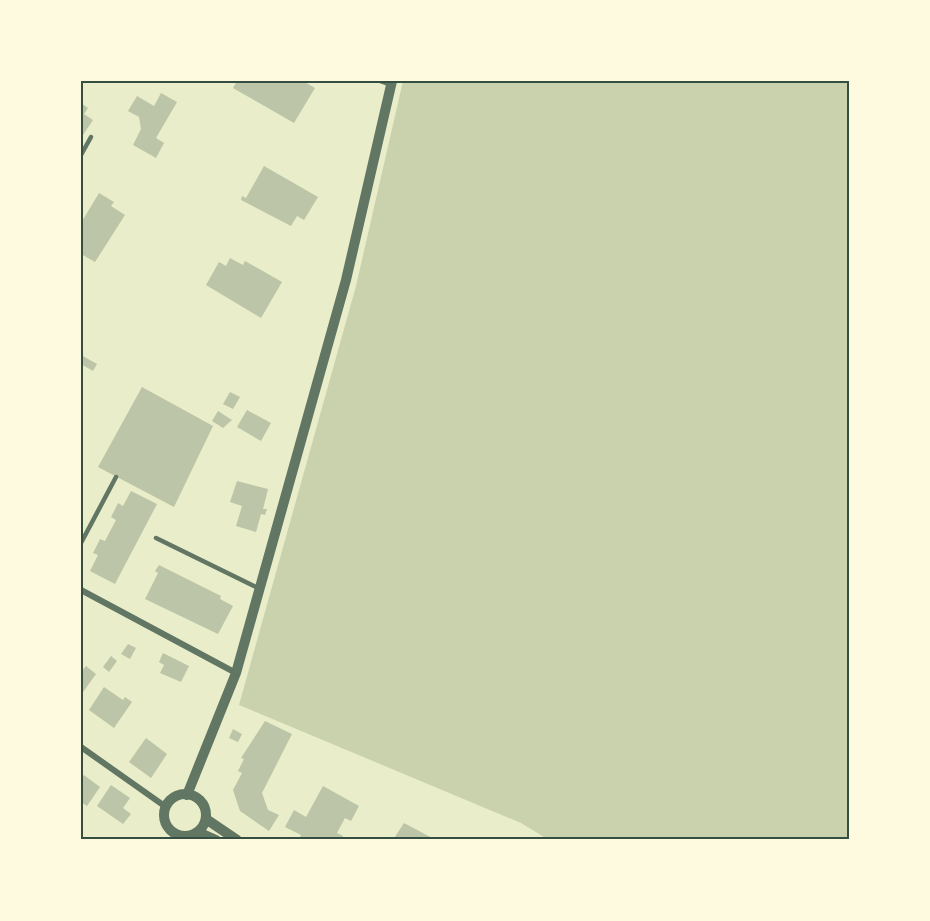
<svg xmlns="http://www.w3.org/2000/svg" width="930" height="921" viewBox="0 0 930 921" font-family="Commissioner,sans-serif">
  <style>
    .green { fill: #cad2ad }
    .building { fill: #bcc5a7 }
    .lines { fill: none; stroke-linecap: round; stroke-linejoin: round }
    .service { stroke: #617663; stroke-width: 4.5 }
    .minor { stroke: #617663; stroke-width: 6 }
    .tertiary { stroke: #617663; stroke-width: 10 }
    .neatline { fill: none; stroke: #344e41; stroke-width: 2 }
  </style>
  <rect width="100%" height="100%" fill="#e9edc9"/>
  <path class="green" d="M403 81H849V840H549L521 823 239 705 356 286Z"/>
  <g class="building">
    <path d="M237 81H303L315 88 294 123 233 88Z"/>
    <path d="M161 93 177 102 156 138 164 143 156 158 133 145 141 129 139 117 128 111 137 96 154 106Z"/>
    <path d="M81 103 88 108 84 114 93 120 81 138Z"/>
    <path d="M264 166 318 197 304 220 297 216 291 226 241 200 242 196 246 198Z"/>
    <path d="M99 193 114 202 111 206 125 215 95 262 81 254V223Z"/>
    <path d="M230 258 243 265 245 261 282 282 261 318 206 285 219 262 226 266Z"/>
    <path d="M81 355 97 364 93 371 81 364Z"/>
    <path d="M142 387 213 426 174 507 98 467Z"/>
    <path d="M230 392 240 397 233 409 223 404Z"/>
    <path d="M247 410 271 423 261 441 237 427Z"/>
    <path d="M218 411 232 420 223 428 212 421Z"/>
    <path d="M237 481 268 489 263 509H267L265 515 261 514 256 532 236 526 242 506 230 502Z"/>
    <path d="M131 491 157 504 115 584 90 571 98 555 93 553 100 539 105 541 116 520 111 517 118 503 123 506Z"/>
    <path d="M159 565 221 596 220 599 233 606 218 634 145 599 158 573 155 571Z"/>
    <path d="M128 644 136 648 130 659 121 654Z"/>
    <path d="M163 653 189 666 181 682 160 673 164 665 159 662Z"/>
    <path d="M111 656 117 661 109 672 103 667Z"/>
    <path d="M86 666 96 674 81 695V672Z"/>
    <path d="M104 687 123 700 125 697 132 702 114 728 89 710Z"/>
    <path d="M265 721 292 734 262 793 268 810 279 815 269 831 240 811 233 790 242 773 238 771 244 759 241 758Z"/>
    <path d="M233 729 242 734 238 742 229 738Z"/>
    <path d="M146 738 167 754 151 778 129 762Z"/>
    <path d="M84 775 100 787 87 806 81 802V779Z"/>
    <path d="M111 785 130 798 123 808 131 814 123 824 97 806Z"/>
    <path d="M323 786 359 806 351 821 345 818 337 833 343 836 341 840H299L301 835 285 827 294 810 306 817Z"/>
    <path d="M404 823 436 840H393Z"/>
  </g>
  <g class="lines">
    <g class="service">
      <path d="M380 81 391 85"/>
      <path d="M81 155 91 137"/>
      <path d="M156 538 260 589"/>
      <path d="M81 543 116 477"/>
    </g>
    <g class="minor">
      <path d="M81 590 236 673"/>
      <path d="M81 747 166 807"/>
    </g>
    <g class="tertiary">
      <circle cx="185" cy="815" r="21"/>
      <path d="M187 795 236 673 346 280 392 81"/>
      <path d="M206 819 237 840"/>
      <path d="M198 832 216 840"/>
    </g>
  </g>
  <rect width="930" height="921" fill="none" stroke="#fefae0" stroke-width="165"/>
  <rect x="82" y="82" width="766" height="756" class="neatline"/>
</svg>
